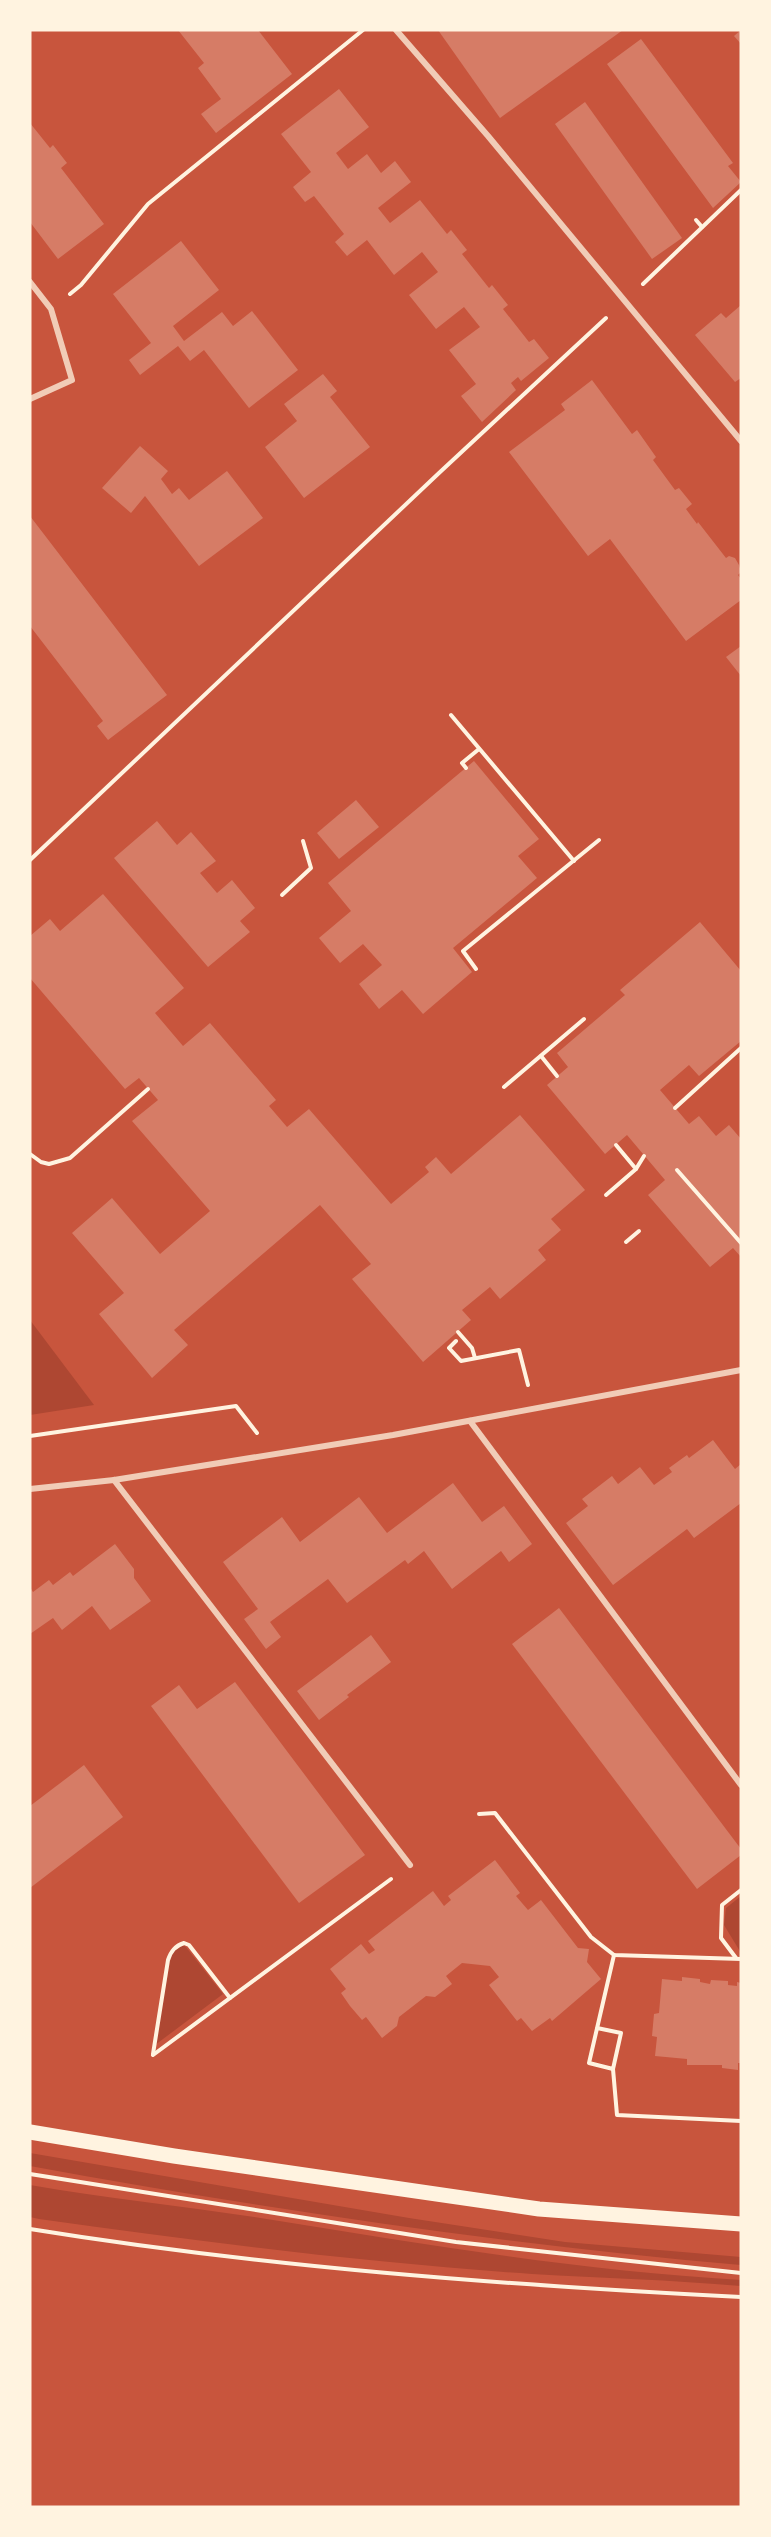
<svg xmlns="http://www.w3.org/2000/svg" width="771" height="2537" viewBox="0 0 771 2537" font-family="'PT Serif',serif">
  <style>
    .green { fill: #ae4732 }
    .building { fill: #d67c66 }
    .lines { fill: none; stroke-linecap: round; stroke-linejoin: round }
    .path { stroke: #fff3e0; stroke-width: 4 }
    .minor { stroke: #f1ccb7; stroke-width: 6 }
    .primary { stroke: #fff3e0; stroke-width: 15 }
  </style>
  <rect width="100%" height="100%" fill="#c8553d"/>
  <g class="green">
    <path d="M30 1320 94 1405 30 1415Z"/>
    <path d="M741 1896V1953L724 1925 726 1908Z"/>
    <path d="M182 1945 186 1947 223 1994 155 2045 170 1961 173 1952Z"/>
    <path d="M30 2153 409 2218 565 2242 741 2257V2265C503 2244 265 2209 30 2166Z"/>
    <path d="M30 2185C111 2199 192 2207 273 2220 428 2245 583 2271 741 2280V2286C671 2280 602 2278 532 2274 367 2263 203 2242 39 2219L30 2217Z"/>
  </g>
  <g class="building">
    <path d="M178 30H258L292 74 216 133 201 114 221 99 198 68 204 63Z"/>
    <path d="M438 30H623L500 118Z"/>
    <path d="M741 30V44L734 36Z"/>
    <path d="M641 39 733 163 728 166 741 182 713 208 607 64Z"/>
    <path d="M339 89 369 127 336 153 348 169 367 154 381 173 395 161 411 182 378 208 390 223 420 200 447 234 451 230 467 250 462 254 489 288 492 285 508 305 503 309 529 342 534 339 549 358 521 381 518 377 511 383 516 390 482 422 461 396 476 384 449 350 480 327 464 307 436 329 409 295 438 272 422 252 394 275 367 240 347 256 335 242 344 234 314 196 305 202 293 187 311 172 281 134Z"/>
    <path d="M585 102 682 238 652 259 555 124Z"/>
    <path d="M30 123 50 148 53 145 67 163 61 168 104 224 58 259 30 222Z"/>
    <path d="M181 241 219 290 173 326 184 341 222 312 233 326 252 311 298 370 249 408 204 350 190 361 178 346 140 375 129 360 151 343 113 294Z"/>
    <path d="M741 305V378L735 382 695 335 721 313 726 318Z"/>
    <path d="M323 374 337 391 330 397 370 447 304 498 265 447 297 421 284 404Z"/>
    <path d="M592 380 632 434 637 430 656 457 653 460 675 490 679 488 692 504 686 509 697 524 698 522 726 558 729 556 735 558 739 565 741 572 738 575 741 579V600L686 641 610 539 588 556 509 452 565 410 561 404Z"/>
    <path d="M140 446 168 471 161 479 172 494 179 488 189 500 227 471 263 518 199 566 145 496 131 513 102 488Z"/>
    <path d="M30 516 167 695 108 740 97 726 103 721 30 626Z"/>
    <path d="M741 646V676L726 657Z"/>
    <path d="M474 761 539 839 518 856 537 878 453 948 472 972 423 1014 402 990 379 1009 359 984 382 965 363 944 340 963 319 938 351 911 328 883Z"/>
    <path d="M356 800 379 827 339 859 317 833Z"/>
    <path d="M157 821 177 845 191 832 216 861 200 873 217 893 232 880 255 908 240 921 250 932 208 967 114 858Z"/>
    <path d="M103 894 184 988 155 1013 183 1046 210 1023 276 1100 269 1106 287 1127 309 1109 391 1204 429 1172 425 1167 436 1157 451 1174 520 1115 585 1190 551 1219 561 1230 538 1250 546 1260 500 1299 490 1287 462 1310 471 1320 423 1362 352 1279 371 1264 320 1205 174 1330 188 1345 152 1378 99 1314 124 1293 72 1233 112 1198 160 1254 210 1211 132 1121 158 1100 139 1078 125 1089 30 978V936L50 919 60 931Z"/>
    <path d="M700 922 741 971V1041L699 1076 689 1065 660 1090 689 1124 699 1116 716 1136 729 1125 741 1139V1257L733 1248 710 1267 648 1195 665 1180 627 1135 605 1154 547 1085 568 1067 557 1053 625 995 620 990Z"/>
    <path d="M713 1440 735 1469 741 1464V1503L694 1538 687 1529 613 1585 566 1523 588 1506 582 1499 612 1476 618 1484 640 1467 654 1485 672 1472 669 1468 680 1460 687 1455 689 1458Z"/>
    <path d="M453 1483 482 1522 504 1506 532 1544 509 1562 501 1551 452 1589 424 1551 408 1564 405 1560 347 1603 328 1579 270 1622 281 1637 266 1649 244 1619 258 1609 223 1562 282 1517 300 1542 359 1497 387 1533Z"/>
    <path d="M115 1544 134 1569V1578L151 1601 110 1630 92 1606 62 1630 53 1618 30 1634V1587L33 1592 49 1580 53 1585 70 1572 73 1576Z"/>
    <path d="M559 1608 741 1849V1855L697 1889 512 1644Z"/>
    <path d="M371 1635 391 1662 347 1695 349 1697 319 1720 297 1691Z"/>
    <path d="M235 1682 365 1855 299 1903 151 1706 179 1685 197 1709Z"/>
    <path d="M84 1765 123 1817 30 1888V1806Z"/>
    <path d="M495 1860 520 1893 516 1896 528 1910 541 1900 578 1948 589 1949 587 1962 601 1979 552 2021 550 2018 532 2031 521 2018 517 2021 489 1985 499 1977 490 1966 462 1963 446 1976 452 1984 435 1997 426 1996 399 2017 397 2026 382 2038 366 2017 362 2020 350 2006 341 1993 346 1989 330 1969 361 1944 369 1954 375 1950 368 1941 433 1891 444 1906 451 1900 448 1896Z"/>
    <path d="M682 1977 700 1979V1982L710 1984 711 1980 728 1981V1985L737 1986V1982L741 1983V2063H738V2070L722 2068V2065H687V2059L655 2056 657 2037 652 2036 654 2014 659 2013 662 1979 682 1981Z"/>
  </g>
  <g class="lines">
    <g class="path">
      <path d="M696 220 702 227"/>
      <path d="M643 284 741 190"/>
      <path d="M70 294 81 285 148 204 363 30"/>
      <path d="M451 715 574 861"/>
      <path d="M466 768 462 763 479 749"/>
      <path d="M30 860 439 473 606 318"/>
      <path d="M282 895 311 868 303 841"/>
      <path d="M476 969 463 951 599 840"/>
      <path d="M541 1056 557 1076"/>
      <path d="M504 1087 584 1019"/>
      <path d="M675 1108 741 1048"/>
      <path d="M30 1154 41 1162 49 1164 70 1158 148 1089"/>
      <path d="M636 1169 644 1156"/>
      <path d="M677 1170 741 1243"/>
      <path d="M606 1195 636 1169 616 1145"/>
      <path d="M626 1242 639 1231"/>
      <path d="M458 1332 472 1348 475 1358"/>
      <path d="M456 1341 449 1348 461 1361 519 1350 528 1385"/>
      <path d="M30 1436 236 1406 257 1433"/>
      <path d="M479 1814 495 1813 591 1937 614 1955 741 1959"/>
      <path d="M736 1958 721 1938 722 1905 741 1890"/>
      <path d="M597 2028 621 2033 613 2069 589 2063 614 1955"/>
      <path d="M153 2054 168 1960C171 1951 175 1946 184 1943L189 1945 230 1998"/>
      <path d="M153 2055 391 1879"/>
      <path d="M613 2069 617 2115 741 2121"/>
      <path d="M30 2174 456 2242 741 2273"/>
      <path d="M30 2229C265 2267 503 2285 741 2297"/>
    </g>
    <g class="minor">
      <path d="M396 30 488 136 741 441"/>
      <path d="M30 282 51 309 72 380 30 399"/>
      <path d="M470 1421 741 1785"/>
      <path d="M114 1480 410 1865"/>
      <path d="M30 1489 114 1480 393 1435 741 1370"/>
    </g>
    <path class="primary" d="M30 2132 174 2156 539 2209 741 2224"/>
  </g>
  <rect width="771" height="2537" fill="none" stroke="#fff3e0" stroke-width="63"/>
</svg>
